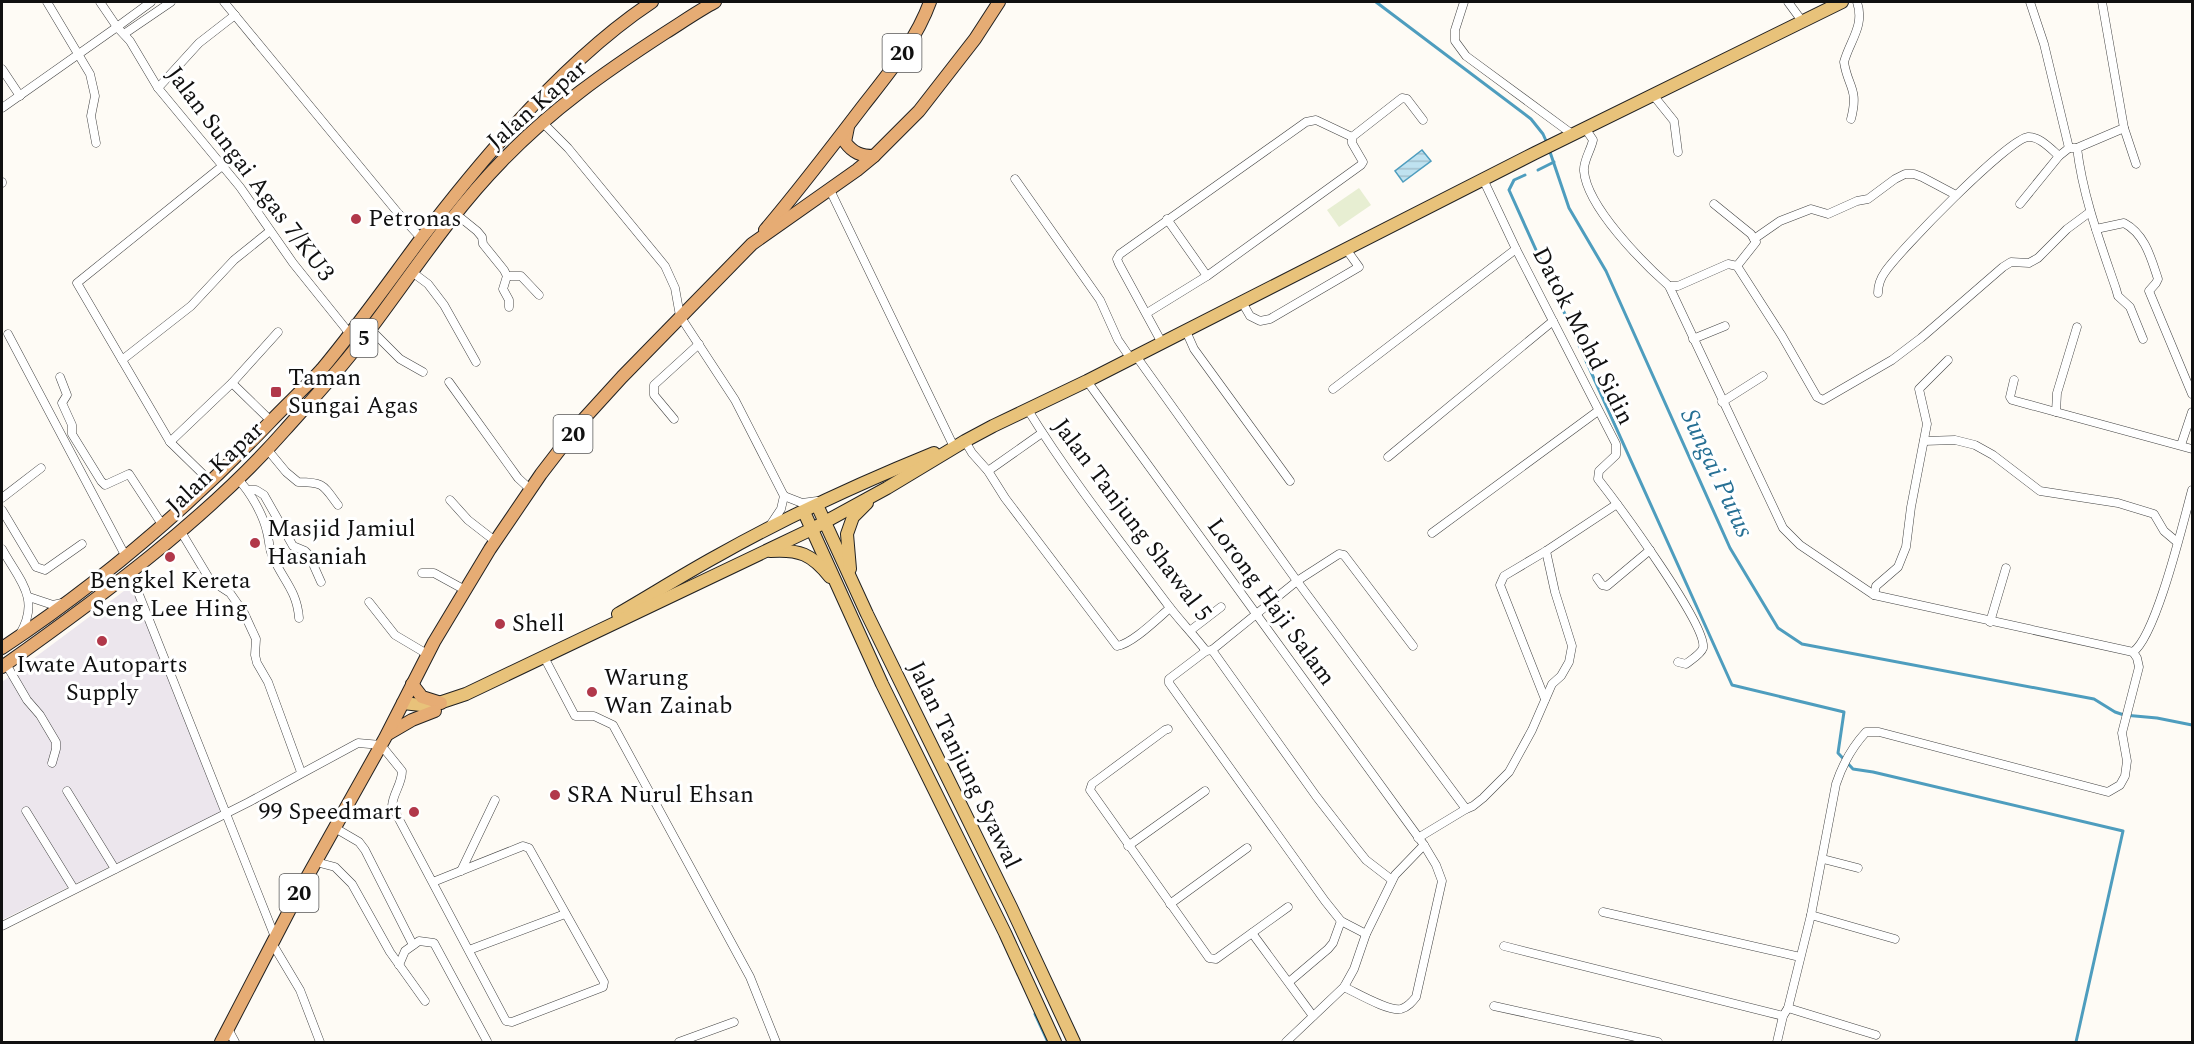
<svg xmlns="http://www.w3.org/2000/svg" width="2194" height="1044" viewBox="0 0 2194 1044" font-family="Spectral,serif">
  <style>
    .industrial { fill: #ece6ed }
    .pitch { fill: #e7eed2 }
    .water { fill: url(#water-rules); stroke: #4e9dbe; stroke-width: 1.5 }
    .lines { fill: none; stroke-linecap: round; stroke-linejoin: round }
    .stream { stroke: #4e9dbe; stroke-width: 3 }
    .minor-casing { stroke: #434343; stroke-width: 9 }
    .primary-casing { stroke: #212121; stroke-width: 14 }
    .trunk-casing { stroke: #212121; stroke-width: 14 }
    .minor { stroke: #fff; stroke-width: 8 }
    .primary { stroke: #e8c27a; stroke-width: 12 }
    .trunk { stroke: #e6ac74; stroke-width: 12 }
    .poi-dot { fill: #b1384a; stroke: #fff; stroke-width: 2 }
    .labels { text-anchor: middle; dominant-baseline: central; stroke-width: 6; stroke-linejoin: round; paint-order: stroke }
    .shield { fill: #fff; stroke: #585858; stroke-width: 1.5 }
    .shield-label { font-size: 22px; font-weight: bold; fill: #101010 }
    .street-label { font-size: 24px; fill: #101010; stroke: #fff }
    .poi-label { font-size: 24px; fill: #101010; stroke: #fff; text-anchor: start }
    .water-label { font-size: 26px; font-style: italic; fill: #277094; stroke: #fff }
  </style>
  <defs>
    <pattern id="water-rules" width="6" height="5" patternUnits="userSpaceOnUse" patternTransform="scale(1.5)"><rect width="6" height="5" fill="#bfe2f0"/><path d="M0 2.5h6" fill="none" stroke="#a3c1cd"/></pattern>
  </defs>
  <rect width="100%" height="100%" fill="#fefbf5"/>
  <path class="industrial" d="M132 585 222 811 2 920V682Z"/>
  <path class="pitch" d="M1359 188 1371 205 1339 227 1327 210Z"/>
  <path class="water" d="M1422 150 1431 161 1403 182 1395 171Z"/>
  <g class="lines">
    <g class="stream">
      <path d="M1376 2 1531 119 1543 134 1547 143"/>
      <path d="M1549 149 1569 208 1606 271 1730 548 1778 628 1802 644 2094 699 2115 712 2124 715 2157 718 2192 725"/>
      <path d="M1538 170 1554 162"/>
      <path d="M1525 175 1514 180 1509 190 1732 685 1844 712 1838 753 1853 769 1873 772 2123 831 2076 1042"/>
      <path d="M1035 1014 1048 1042"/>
    </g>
    <g class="minor-casing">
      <g id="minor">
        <path d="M47 2 90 74 95 96 91 116 96 143"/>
        <path d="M100 2 117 27 151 2"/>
        <path d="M224 2 398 213 421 238"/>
        <path d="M1464 2 1455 30V41L1466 56 1572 134"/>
        <path d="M1788 2 1802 21"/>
        <path d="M2030 2 2044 44 2069 148"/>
        <path d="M124 34 171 2"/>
        <path d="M2 69 20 96"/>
        <path d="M158 88 199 43 235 15"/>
        <path d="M1653 95 1674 121 1678 152"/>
        <path d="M2 108 117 27 130 41 158 88 240 187 293 263 350 334"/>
        <path d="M1851 119C1859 88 1848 88 1844 62 1850 40 1865 26 1857 2"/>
        <path d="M542 122 568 148 665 266 675 288 680 316 735 400 784 496"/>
        <path d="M1585 128 1593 140C1591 150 1583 161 1584 171 1587 207 1643 263 1669 286L1783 528 1800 545 1874 595 2133 652C2156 636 2183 523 2192 490"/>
        <path d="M2124 128 2136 164"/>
        <path d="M2077 148C2083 197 2100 242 2116 289L2118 296 2130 307 2143 339"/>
        <path d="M1015 179 1100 300 1118 340 1131 359"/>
        <path d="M1483 179 1516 249 1616 444V455L1599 471 1598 479C1616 502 1708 626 1703 648 1701 654 1691 660 1686 664L1678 662"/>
        <path d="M2 182V183"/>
        <path d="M830 190 953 445"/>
        <path d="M1714 204 1751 234 1756 242 1737 266"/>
        <path d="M2020 204 2059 156"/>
        <path d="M456 214 477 231 482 237 483 244 504 270 507 276 503 289 509 300V307"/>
        <path d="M1167 219 1207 276"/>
        <path d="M2096 229 2124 223C2145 234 2151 258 2158 279L2156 283 2149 291 2192 394"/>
        <path d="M1754 239 1780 221 1811 209 1828 214 1857 201 1868 199 1895 179 1905 174H1914L1922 177 1956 195"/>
        <path d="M412 272 428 284 444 305 476 362"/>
        <path d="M507 276H521L539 295"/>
        <path d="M1669 286H1678L1728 264 1737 266 1782 336 1817 397 1823 400 1892 360 1921 338 2003 267 2011 262 2029 263 2038 258 2067 229 2090 212"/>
        <path d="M1878 293C1878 285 1880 279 1885 272 1899 251 2008 139 2028 137 2039 136 2051 149 2059 156L2069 148H2077L2124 128 2102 2"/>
        <path d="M1242 302 1250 316 1260 321 1270 319 1359 267 1346 249"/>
        <path d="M1147 313 1207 276 1361 165 1363 162 1352 143V137L1402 98 1407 99 1423 120"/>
        <path d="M2077 327 2057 393 2056 412 2192 449"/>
        <path d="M370 329 400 359 423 372"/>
        <path d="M1186 331 1194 349 1290 481"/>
        <path d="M8 334 126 557"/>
        <path d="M1693 339 1725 326"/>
        <path d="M1162 343 1119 264 1117 259 1120 254 1306 122 1316 120 1352 137"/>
        <path d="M1136 356 1297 581 1466 809"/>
        <path d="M122 360 191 306 234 260 270 231"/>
        <path d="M60 377 67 395 62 403 72 425V434L101 481 105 485 129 474 163 526"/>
        <path d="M2014 380 2010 397 2012 400 2056 412"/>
        <path d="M1087 381 1424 845 1436 865 1442 881 1416 997C1412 1002 1408 1007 1401 1009 1389 1012 1357 993 1344 987"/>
        <path d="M449 382 518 478 530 489"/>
        <path d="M232 383 271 421"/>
        <path d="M1333 389 1516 249"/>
        <path d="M1722 402 1763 376"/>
        <path d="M1028 410C1070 478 1120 541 1168 605 1180 621 1194 635 1206 651"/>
        <path d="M674 419 654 395V385L699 344"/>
        <path d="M965 441 972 453 988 471 1005 498 1117 646C1132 644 1158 618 1170 608"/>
        <path d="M1924 441 1955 440 1975 445 1993 455 2040 491 2118 503 2154 514 2164 531 2177 542"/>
        <path d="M170 442 232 383 278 332"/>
        <path d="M2181 445 2192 412"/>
        <path d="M267 449 286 472 298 482C324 482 323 485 338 505"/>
        <path d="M1388 457 1553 321"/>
        <path d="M988 471 1042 433"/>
        <path d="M238 479C250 492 263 514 267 532 269 539 269 548 272 555 282 579 297 590 299 618"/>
        <path d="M211 482 170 442 77 283 221 167"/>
        <path d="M248 490H256L264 495 293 546 305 551 309 555 321 582"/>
        <path d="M784 496 802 503 817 501"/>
        <path d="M2 498 41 468"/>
        <path d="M450 500 468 520 495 541"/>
        <path d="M2 510 36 567 45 570 82 544"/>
        <path d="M771 524 781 509 784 496"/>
        <path d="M180 530 210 580 230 593 244 613 256 639 255 655 257 663 268 682 301 772"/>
        <path d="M1432 533 1598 411"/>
        <path d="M2 549C19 580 41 598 20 634"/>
        <path d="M130 572 275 937"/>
        <path d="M422 573H434L465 590"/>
        <path d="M1597 578 1602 585 1607 586 1650 550"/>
        <path d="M1874 595 1876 586 1898 567 1906 547 1911 507 1927 424 1919 389 1948 360"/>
        <path d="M29 597 53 605 62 603"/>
        <path d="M369 602 395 635 427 654"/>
        <path d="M1990 622 2006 568"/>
        <path d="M1191 630 1221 607"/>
        <path d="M1212 650 1316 796 1354 845 1366 860 1392 880"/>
        <path d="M544 657 575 716H594L613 725 750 977 776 1042"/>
        <path d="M6 664 27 700 40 715 56 742V749L52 763"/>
        <path d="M1545 699 1500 585 1504 576 1546 551 1617 504"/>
        <path d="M1168 729 1165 730 1092 784 1090 790 1209 958 1216 959 1288 907"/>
        <path d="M67 791 115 869"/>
        <path d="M26 811 74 889"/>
        <path d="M335 828 359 842 365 850 413 945"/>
        <path d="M1418 838 1466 809 1473 806 1483 798 1509 772 1532 730 1552 684 1561 676 1569 662 1572 646 1555 592 1546 551"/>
        <path d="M1128 846 1205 791"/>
        <path d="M1823 859 1858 868"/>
        <path d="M316 862 335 867 352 884 390 952 425 1001"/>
        <path d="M461 871 495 800"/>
        <path d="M1170 904 1247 848"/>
        <path d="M1603 912 1800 957"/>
        <path d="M1811 915 1895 939"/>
        <path d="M2 926 249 802 358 743 381 745 402 771C402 784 393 793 392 806L506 1021 512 1022 603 987 604 982 529 848 523 846 433 882"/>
        <path d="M1252 933 1313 1016"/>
        <path d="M1366 934 1341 921 1325 901 1169 683V679L1206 651 1212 650 1297 581 1339 554 1344 555 1413 646"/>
        <path d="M272 943 300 990 320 1042"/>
        <path d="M1504 946 1783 1016"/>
        <path d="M469 950 565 914"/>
        <path d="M399 965 405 951 419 941 434 943 487 1041"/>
        <path d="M1289 982 1328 949 1333 943 1341 921"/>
        <path d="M1494 1006 1658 1042"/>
        <path d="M1788 1008 1876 1035"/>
        <path d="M228 1029 235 1042"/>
        <path d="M679 1042 734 1022"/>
        <path d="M1286 1042 1344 987 1354 969 1366 934 1395 875 1424 845"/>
        <path d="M1777 1042 1783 1016 1788 1008 1811 915 1836 784C1842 766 1853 746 1866 732H1879L2108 792 2120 785 2125 776 2127 761 2122 733 2139 667 2137 658 2133 652"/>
      </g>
    </g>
    <g class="primary-casing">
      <g id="primary">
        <path d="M817 505 867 614 1011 907 1074 1042"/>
        <path d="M804 512 882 684 1005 933 1055 1042"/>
        <path d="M770 551C799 549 812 554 830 577"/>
        <path d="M850 569 847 534 853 517 867 503"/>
        <path d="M618 614C651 595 684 574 717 556 786 517 860 483 934 453"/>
        <path d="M403 703 430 706 466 694 812 529 887 488 965 441 993 426 1087 381 1535 153 1842 2"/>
      </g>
    </g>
    <g class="trunk-casing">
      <g id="trunk">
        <path d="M848 127 845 142C853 153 861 156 874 156"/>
        <path d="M765 230C799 190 831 148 863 106 888 74 916 41 930 2"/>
        <path d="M2 648C100 583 189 507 270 422 287 404 306 387 322 369 357 327 388 283 420 240 483 157 566 59 652 2"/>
        <path d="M2 667C99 598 206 520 285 430 310 402 336 374 359 344 406 283 448 216 502 161 552 109 605 72 665 33 681 23 698 11 715 2"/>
        <path d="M412 684 422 697 441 703"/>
        <path d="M388 734 412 720 435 711"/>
        <path d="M221 1042 301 888 385 738 434 642 490 549 541 474 581 422 622 377 752 244 857 170 874 156 919 111 975 39 999 2"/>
      </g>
    </g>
    <use href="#minor" class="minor"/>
    <use href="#primary" class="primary"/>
    <use href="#trunk" class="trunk"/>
  </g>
  <g class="poi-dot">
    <circle cx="356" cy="219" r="6"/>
    <rect x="270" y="386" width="12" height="12" rx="3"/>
    <circle cx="255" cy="543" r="6"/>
    <circle cx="170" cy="557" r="6"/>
    <circle cx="500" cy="624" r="6"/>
    <circle cx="102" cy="641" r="6"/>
    <circle cx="592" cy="692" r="6"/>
    <circle cx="555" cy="795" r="6"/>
    <circle cx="414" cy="812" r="6"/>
  </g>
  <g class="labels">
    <g class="shield">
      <rect x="882.5" y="34" width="39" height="38" rx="4.5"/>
      <rect x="350.5" y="319" width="27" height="38" rx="4.5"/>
      <rect x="553.5" y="415" width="39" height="38" rx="4.5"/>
      <rect x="279.5" y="874" width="39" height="38" rx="4.5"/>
    </g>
    <g class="shield-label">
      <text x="902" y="53">20</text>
      <text x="364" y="338">5</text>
      <text x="573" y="434">20</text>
      <text x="299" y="893">20</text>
    </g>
    <g class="street-label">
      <text transform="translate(537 105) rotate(-41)">Jalan Kapar</text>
      <text transform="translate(250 174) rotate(53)">Jalan Sungai Agas 7/KU3</text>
      <text transform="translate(1583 336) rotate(63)">Datok Mohd Sidin</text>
      <text transform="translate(215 468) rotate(-43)">Jalan Kapar</text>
      <text transform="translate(1132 520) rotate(53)">Jalan Tanjung Shawal 5</text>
      <text transform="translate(1271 602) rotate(54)">Lorong Haji Salam</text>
      <text transform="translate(964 765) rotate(64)">Jalan Tanjung Syawal</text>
    </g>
    <g class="poi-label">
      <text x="368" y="219">Petronas</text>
      <text x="288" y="378">Taman<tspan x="288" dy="28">Sungai Agas</tspan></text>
      <text x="267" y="529">Masjid Jamiul<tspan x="267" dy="28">Hasaniah</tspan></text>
      <text x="170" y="581" text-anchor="middle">Bengkel Kereta<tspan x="170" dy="28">Seng Lee Hing</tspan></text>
      <text x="512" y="624">Shell</text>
      <text x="102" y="665" text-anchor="middle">Iwate Autoparts<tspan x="102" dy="28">Supply</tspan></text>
      <text x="604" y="678">Warung<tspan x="604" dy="28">Wan Zainab</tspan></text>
      <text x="567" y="795">SRA Nurul Ehsan</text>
      <text x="402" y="812" text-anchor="end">99 Speedmart</text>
    </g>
    <g class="water-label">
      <text transform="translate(1717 473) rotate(65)">Sungai Putus</text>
    </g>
  </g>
  <rect width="2194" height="1044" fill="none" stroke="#101010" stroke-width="6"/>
</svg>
